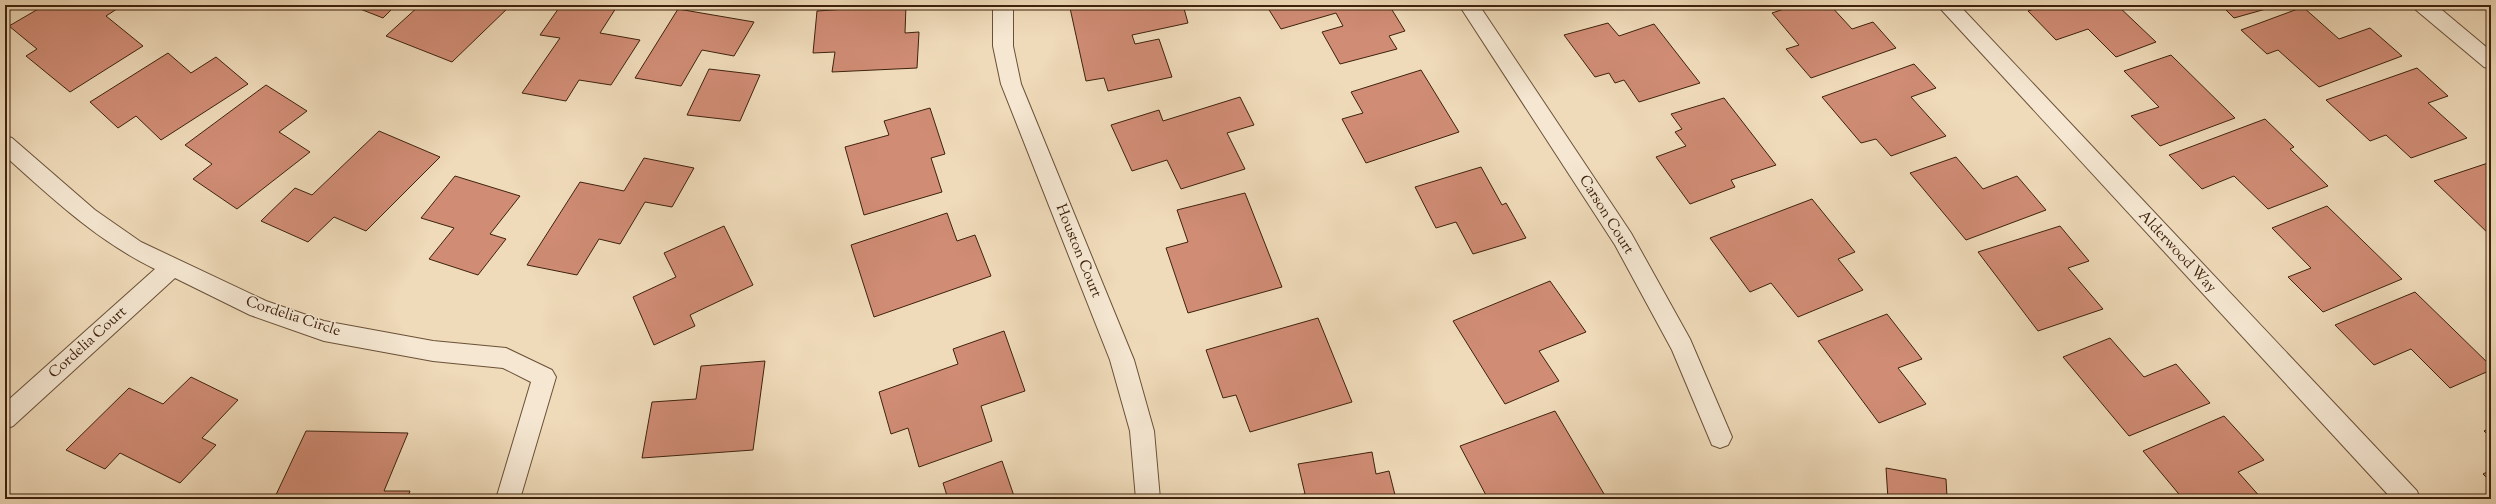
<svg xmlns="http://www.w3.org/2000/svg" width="2496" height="504" viewBox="0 0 2496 504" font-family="'Sorts Mill Goudy',serif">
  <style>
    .building { fill: #d08c75; stroke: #3e220c }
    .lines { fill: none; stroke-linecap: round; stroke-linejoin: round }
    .street-casing { stroke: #6a5037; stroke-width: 2 }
    .street { fill: #f5e7d2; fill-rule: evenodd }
    .labels { text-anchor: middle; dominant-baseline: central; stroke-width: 3; stroke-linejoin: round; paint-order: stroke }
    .street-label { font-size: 15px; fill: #3e220c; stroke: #f5e7d2 }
  </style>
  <rect width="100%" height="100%" fill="#efdab9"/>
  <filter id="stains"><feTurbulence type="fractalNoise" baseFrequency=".005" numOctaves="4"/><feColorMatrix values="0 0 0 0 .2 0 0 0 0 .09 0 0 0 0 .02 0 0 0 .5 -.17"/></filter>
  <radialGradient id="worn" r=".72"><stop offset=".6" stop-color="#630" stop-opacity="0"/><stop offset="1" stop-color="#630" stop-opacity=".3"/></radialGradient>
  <g class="building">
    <path d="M45 5H123L106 16 143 46 70 92 26 56 37 49 9 26Z"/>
    <path d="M350 5H396L383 18Z"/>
    <path d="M420 5H511L452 62 386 36Z"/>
    <path d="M561 5H595L616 8 600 33 640 40 611 85 579 80 566 101 522 93 560 38 540 35Z"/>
    <path d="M906 5 905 33 919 32 917 68 832 72 835 52 813 53 817 11Z"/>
    <path d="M1084 5H1183L1188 23 1132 35 1135 44 1159 39 1172 77 1108 91 1104 78 1086 81 1070 8Z"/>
    <path d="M1266 5H1389L1405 31 1389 36 1397 49 1340 64 1322 32 1343 26 1336 13 1281 29Z"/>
    <path d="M1796 5H1830L1852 29 1873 22 1896 48 1811 78 1786 49 1799 45 1772 13Z"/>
    <path d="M2046 5H2117L2156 42 2116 57 2088 29 2056 40 2028 11Z"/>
    <path d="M2221 5H2280L2234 18Z"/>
    <path d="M2303 7 2339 39 2370 28 2402 56 2319 87 2278 50 2267 54 2241 30Z"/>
    <path d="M678 9 754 22 734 56 702 50 681 86 635 78Z"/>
    <path d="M1608 23 1619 36 1654 24 1700 83 1639 102 1624 80 1615 83 1609 73 1595 77 1564 35Z"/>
    <path d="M168 53 191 73 216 57 248 84 161 140 136 116 118 128 90 102Z"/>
    <path d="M2171 55 2235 118 2160 146 2131 116 2159 107 2124 71Z"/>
    <path d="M1914 64 1936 88 1911 97 1946 136 1891 156 1876 139 1861 143 1822 97Z"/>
    <path d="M2417 68 2448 96 2428 103 2467 138 2411 158 2386 135 2370 141 2326 100Z"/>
    <path d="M709 69 760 75 740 121 687 115Z"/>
    <path d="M1421 70 1459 132 1366 163 1342 119 1363 113 1351 92Z"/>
    <path d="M266 85 307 111 279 132 310 152 237 209 193 179 212 164 185 145Z"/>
    <path d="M1240 97 1254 125 1227 133 1245 169 1181 189 1167 160 1132 171 1111 125 1159 110 1163 121Z"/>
    <path d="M1724 98 1776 165 1731 180 1735 187 1690 204 1656 157 1686 146 1675 132 1682 129 1671 114Z"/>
    <path d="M930 108 945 154 931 158 942 192 864 215 845 147 889 135 884 121Z"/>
    <path d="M2265 119 2294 147 2290 149 2328 186 2268 209 2234 176 2202 189 2169 155Z"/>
    <path d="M379 131 440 157 366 231 334 217 308 242 261 221 295 188 312 195Z"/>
    <path d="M1956 157 1983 189 2017 176 2046 210 1966 240 1910 173Z"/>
    <path d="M644 158 694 168 672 207 645 202 620 244 599 239 577 275 527 265 580 182 624 191Z"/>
    <path d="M2491 162V236L2434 181Z"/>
    <path d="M1481 167 1502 205 1506 203 1526 238 1473 254 1456 222 1436 228 1415 187Z"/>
    <path d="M455 176 520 196 490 234 506 239 478 275 429 259 454 228 421 218Z"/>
    <path d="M1245 193 1282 287 1188 313 1166 248 1188 242 1177 210Z"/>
    <path d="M1812 199 1855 252 1838 259 1863 290 1798 317 1771 283 1750 292 1710 238Z"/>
    <path d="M2327 206 2402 279 2323 312 2288 277 2311 268 2272 228Z"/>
    <path d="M947 213 957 241 975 235 991 276 874 317 851 245Z"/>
    <path d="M724 226 753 285 690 315 695 326 654 345 633 297 676 277 664 253Z"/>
    <path d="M2060 226 2089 261 2068 268 2103 309 2038 331 1978 252Z"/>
    <path d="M1550 281 1586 332 1539 351 1559 381 1505 404 1453 321Z"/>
    <path d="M2415 292 2491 366V370L2450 388 2411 349 2374 365 2335 325Z"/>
    <path d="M1887 314 1922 359 1898 368 1926 404 1879 423 1818 341Z"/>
    <path d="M1318 318 1352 402 1250 432 1236 395 1223 398 1206 350Z"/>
    <path d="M1004 331 1025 391 981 406 992 441 919 467 908 428 891 434 879 392 958 364 953 349Z"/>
    <path d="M2110 338 2144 377 2176 364 2210 403 2129 436 2063 357Z"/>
    <path d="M765 361 753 450 642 458 652 402 696 399 701 366Z"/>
    <path d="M191 377 238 400 202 438 216 445 180 483 120 453 105 469 66 450 129 388 163 404Z"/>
    <path d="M1555 411 1607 499H1488L1460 446Z"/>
    <path d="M2224 416 2264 460 2238 472 2262 499H2183L2143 451Z"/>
    <path d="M2491 428V438L2484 431Z"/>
    <path d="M306 431 408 433 384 491H410L407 499H274Z"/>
    <path d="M1372 452 1376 474 1389 471 1396 499H1297V495L1305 494 1298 464Z"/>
    <path d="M1002 461 1015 499H948L943 483Z"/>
    <path d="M1886 468 1946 479 1947 497 1960 499H1888Z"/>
    <path d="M2491 470V482L2483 474Z"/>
  </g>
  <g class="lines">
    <g class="street-casing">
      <g id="street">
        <path d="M993 5H1013V46L1021 84 1134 360 1154 431 1160 499H1136L1130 431 1110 360 1001 84 993 46Z"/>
        <path d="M1459 5H1479L1631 233 1690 339 1732 437 1728 445 1720 448 1712 445 1672 350 1615 245Z"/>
        <path d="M1937 5H1959L2417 491 2420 499H2392Z"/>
        <path d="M2413 5H2436L2491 51V69L2484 67 2416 10Z"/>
        <path d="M5 136 12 138 95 210 141 242 266 301 324 321 433 341 506 348 552 370 556 377 520 499H496L531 382 503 368 433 361 324 341 250 315 175 278 13 426 5 429V403L155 269C97 241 52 198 5 156Z"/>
      </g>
    </g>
    <use href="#street" class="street"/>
  </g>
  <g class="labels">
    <g class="street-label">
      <text transform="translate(1606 215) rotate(58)">Carson Court</text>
      <text transform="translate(1078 251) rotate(68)">Houston Court</text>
      <text transform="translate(2177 252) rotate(47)">Alderwood Way</text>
      <text transform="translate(293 317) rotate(18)">Cordelia Circle</text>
      <text transform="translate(88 343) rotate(-42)">Cordelia Court</text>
    </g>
  </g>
  <rect width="2496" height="504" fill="none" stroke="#efdab9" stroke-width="20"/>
  <rect x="6" y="6" width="2484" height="492" fill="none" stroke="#3e220c" stroke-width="2"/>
  <rect x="10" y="10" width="2476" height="484" fill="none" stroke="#3e220c"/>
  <rect width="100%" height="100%" filter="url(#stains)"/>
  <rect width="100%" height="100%" fill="url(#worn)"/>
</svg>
